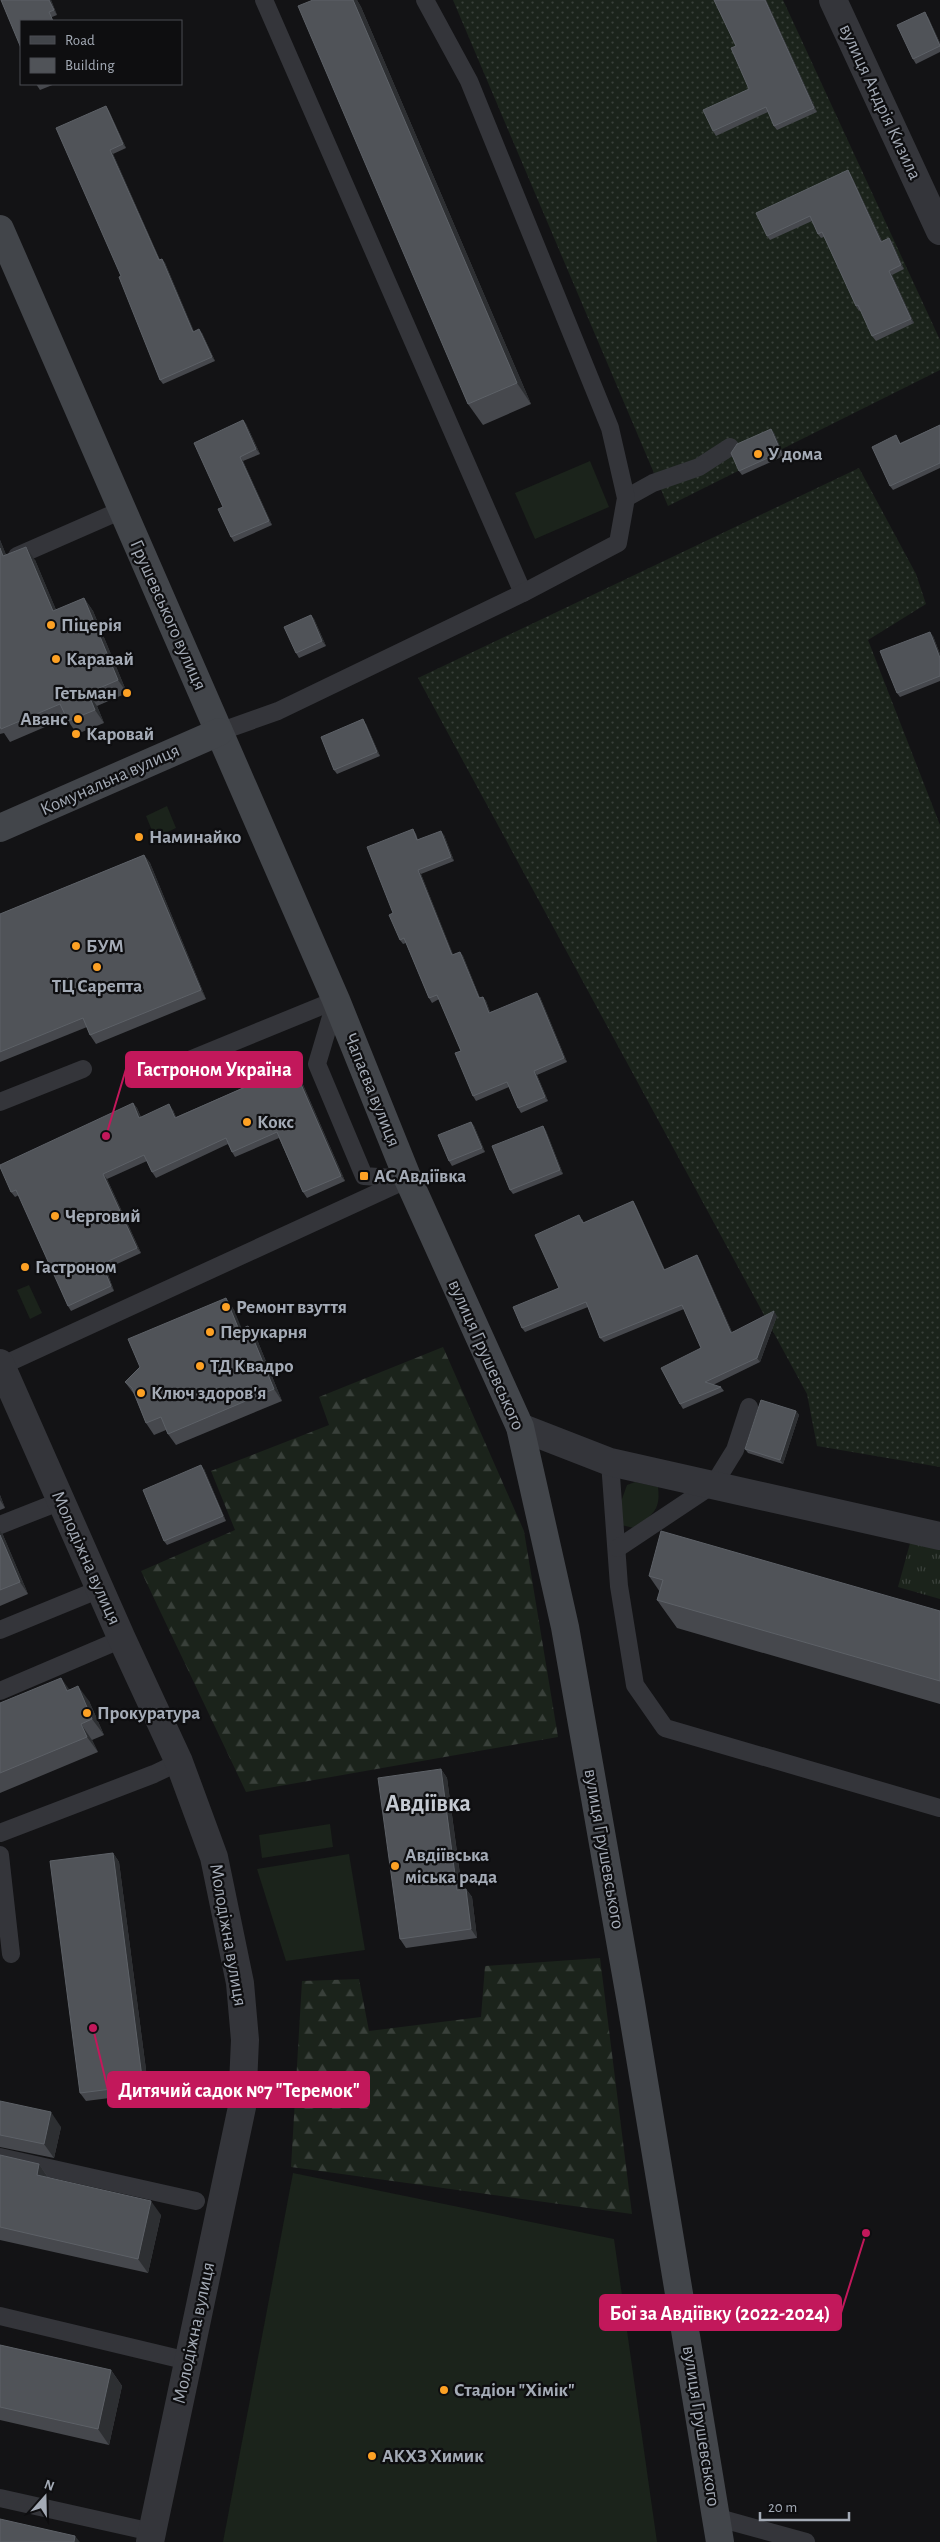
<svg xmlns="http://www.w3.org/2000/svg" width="940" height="2542" viewBox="0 0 940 2542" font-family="'Alegreya Sans',sans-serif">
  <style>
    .grass { fill: #1b231b }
    .forest { fill: url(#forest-firs) }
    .park { fill: url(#park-tufts) }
    .garden { fill: url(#garden-dots) }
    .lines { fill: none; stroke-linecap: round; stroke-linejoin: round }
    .lane { stroke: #34353a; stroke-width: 18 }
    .street { stroke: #34353a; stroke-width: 28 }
    .secondary { stroke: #42454a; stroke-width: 28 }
    .wall { fill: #46484d }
    .shaded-wall { fill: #2d2f32 }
    .building { fill: #505358; stroke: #5d6167 }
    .poi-dot { fill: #fda124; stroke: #0e0e10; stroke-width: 2 }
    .labels { text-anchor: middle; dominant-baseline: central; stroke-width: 4.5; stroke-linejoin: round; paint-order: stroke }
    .street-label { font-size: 19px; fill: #a4abb6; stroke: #0e0e10 }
    .poi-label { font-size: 19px; font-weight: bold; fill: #a4abb6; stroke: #0e0e10; text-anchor: start }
    .district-label { font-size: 24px; font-weight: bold; fill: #c5cad2; stroke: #0e0e10 }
    .leader { fill: none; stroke: #c2185b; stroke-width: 2 }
    .callout-dot { fill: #c2185b; stroke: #0e0e10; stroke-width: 2 }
    .callout { fill: #c2185b; stroke: #c2185b; stroke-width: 2 }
    .callout-label { font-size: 20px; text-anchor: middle; font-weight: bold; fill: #fff }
  </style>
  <defs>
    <pattern id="forest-firs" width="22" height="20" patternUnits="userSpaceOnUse" patternTransform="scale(1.25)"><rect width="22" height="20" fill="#1b231b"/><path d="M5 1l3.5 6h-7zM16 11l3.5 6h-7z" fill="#39403a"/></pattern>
    <pattern id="park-tufts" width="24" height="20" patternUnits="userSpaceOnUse" patternTransform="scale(1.25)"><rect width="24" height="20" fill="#1b231b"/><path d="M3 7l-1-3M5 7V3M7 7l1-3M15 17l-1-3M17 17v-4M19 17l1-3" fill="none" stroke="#39403a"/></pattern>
    <pattern id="garden-dots" width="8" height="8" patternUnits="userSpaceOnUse" patternTransform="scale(1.25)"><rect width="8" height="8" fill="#1b231b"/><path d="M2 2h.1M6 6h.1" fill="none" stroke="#39403a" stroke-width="1.8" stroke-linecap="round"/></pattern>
  </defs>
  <rect width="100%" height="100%" fill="#131315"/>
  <g class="grass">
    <path d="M590 461 609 507 535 539 515 493Z"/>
    <path d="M167 806 176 828 155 838 146 816Z"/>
    <path d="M29 1285 42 1313 30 1319 17 1290Z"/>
    <path d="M635 1482 658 1487C661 1511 652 1515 634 1528L621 1525 618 1510 627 1485Z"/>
    <path d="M330 1824 333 1847 262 1858 259 1835Z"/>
    <path d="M349 1854 365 1950 286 1961 257 1869Z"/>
    <path d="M293 2173 614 2239 657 2542H223Z"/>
  </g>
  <g class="forest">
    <path d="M443 1347 524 1531 558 1737 246 1792 141 1571 235 1530 211 1471 329 1425 319 1397Z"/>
    <path d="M600 1958 632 2214 291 2167 302 1981 359 1979 369 2031 481 2017 485 1966Z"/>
  </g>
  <path class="park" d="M912 1536 940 1544V1599L898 1587Z"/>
  <g class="garden">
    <path d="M453 0H783L940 340V370L668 506Z"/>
    <path d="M859 468 916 574 926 604 868 640 940 825V1467L817 1446 807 1394 418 678Z"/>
  </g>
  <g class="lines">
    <g class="lane">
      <path d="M264 0 523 593"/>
      <path d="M626 498 653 483 699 467 730 447"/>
      <path d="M17 556 122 510"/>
      <path d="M219 732 278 711 523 593 618 543 626 498 610 428 469 81 425 0"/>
      <path d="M336 1000 317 1064 364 1176 406 1179"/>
      <path d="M143 1079 336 1000"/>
      <path d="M0 1102 83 1069"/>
      <path d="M1 1366 408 1179"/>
      <path d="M610 1462 619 1586 635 1685 665 1728 940 1808"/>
      <path d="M0 1525 61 1501"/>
      <path d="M618 1548 714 1484 735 1450 749 1407"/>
      <path d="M0 1630 100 1589"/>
      <path d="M0 1691 122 1639"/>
      <path d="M0 1833 154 1774 179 1762"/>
      <path d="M0 1855 11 1954"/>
      <path d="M0 2157 196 2201"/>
      <path d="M0 2316 188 2361"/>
      <path d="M0 2498 152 2532"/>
      <path d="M715 2517 806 2542"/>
    </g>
    <g class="street">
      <path d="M833 0 940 231"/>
      <path d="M0 1363 122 1639 179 1762 214 1857 240 1983 245 2040 242 2107 150 2542"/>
      <path d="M520 1427 610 1462 940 1536"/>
    </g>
    <g class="secondary">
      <path d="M0 229 336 1000 408 1179 520 1427 565 1627 631 2003 720 2542"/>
      <path d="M0 828 219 732"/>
    </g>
  </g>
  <g class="wall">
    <path d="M1 0H51L57 15 52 17Z"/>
    <path d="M313 0H357L361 7 531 404 483 425 468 404Z"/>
    <path d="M714 0H766L817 112 777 130 774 126 768 112 716 136 713 131 749 89 736 46Z"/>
    <path d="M928 17 940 43V52L916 64 913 59Z"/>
    <path d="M36 84H55L40 90Z"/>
    <path d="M106 106 109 111 126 148 113 154 160 260 162 259 165 263 194 332 202 333 215 361 163 384 160 380 121 276Z"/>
    <path d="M848 170 851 175 882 241 889 238 892 242 904 269 892 275 914 323 876 341 872 336 861 310 859 311 856 306 824 237 821 238 818 234 812 221 770 240 767 236Z"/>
    <path d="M243 420 246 424 260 454 243 461 272 525 234 542 231 537 223 507Z"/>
    <path d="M940 425V468L893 490 890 486 899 440 900 443Z"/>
    <path d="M771 429 774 433 784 456 742 475 739 471Z"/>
    <path d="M0 540 6 555 35 560 56 610 84 598 93 611 127 693 97 706 104 723 77 734 66 718 10 742 4 733 0 734Z"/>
    <path d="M311 615 314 619 326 646 299 658 296 653Z"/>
    <path d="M933 636 940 654V681L900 697 897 693Z"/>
    <path d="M366 724 380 756 337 774 334 770Z"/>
    <path d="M413 829 416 834 418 840 444 835 454 861 421 874 453 955 460 952 463 956 480 998 483 997 486 1001 490 1012 540 997 567 1062 537 1075 548 1101 521 1113 518 1108 509 1087 476 1101 473 1096 461 1051 439 999 432 1003 429 998 406 943 403 944 400 940 393 913Z"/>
    <path d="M144 855 150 863 206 999 96 1044 90 1035 87 1027 0 1062V914Z"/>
    <path d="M293 1066 297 1071 345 1181 307 1198 303 1192 279 1138 235 1157 232 1152 228 1144 156 1178 152 1172 147 1161 107 1179 141 1253 106 1269 114 1291 71 1311 68 1306 19 1195 15 1197 11 1192 133 1103 137 1108 141 1117 173 1110 176 1117Z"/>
    <path d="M471 1122 474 1126 485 1152 452 1166 449 1161Z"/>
    <path d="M543 1126 546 1131 563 1174 513 1194 510 1190Z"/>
    <path d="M633 1201 636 1206 665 1270 697 1255 700 1260 732 1332 777 1316 760 1362 713 1385 721 1387 724 1391 683 1409 680 1404 701 1348 684 1309 604 1342 600 1338 588 1307 525 1332 522 1328 559 1288 582 1219 584 1223Z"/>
    <path d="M226 1298 234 1310 241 1329 256 1337 282 1401 176 1445 168 1434 166 1430 154 1435 146 1423 134 1394 125 1382Z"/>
    <path d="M796 1411 799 1415 783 1464 748 1453 745 1449Z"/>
    <path d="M204 1469 226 1521 167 1545 164 1541Z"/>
    <path d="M0 1495 5 1508 0 1510Z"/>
    <path d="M0 1530 3 1535 28 1594 0 1606Z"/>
    <path d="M649 1576 940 1611V1704L677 1628 657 1600 660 1592Z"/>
    <path d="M70 1689 89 1701 104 1735 92 1740 98 1752 0 1793V1703Z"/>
    <path d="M441 1769 447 1778 462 1889H466L472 1897 477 1938 406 1948 400 1939Z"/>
    <path d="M113 1853 119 1862 149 2093 86 2101 80 2093Z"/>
    <path d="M0 2101 61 2127 54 2158 0 2147Z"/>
    <path d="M0 2155 39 2164 48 2177 161 2215 148 2273 0 2240Z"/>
    <path d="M0 2345 111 2370 122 2386 109 2445 0 2420Z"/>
  </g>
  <g class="shaded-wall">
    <path d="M49 0H51L57 15 54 10Z"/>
    <path d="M353 0H357L361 7 531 404 517 383Z"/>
    <path d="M765 0H766L817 112 814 108Z"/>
    <path d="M925 12 928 17 940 43V45Z"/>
    <path d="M106 106 109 111 126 148 123 144Z"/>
    <path d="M110 150 113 154 162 265 159 260Z"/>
    <path d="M848 170 851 175 884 246 881 242Z"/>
    <path d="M889 238 892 242 904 269 901 265Z"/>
    <path d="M162 259 165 263 196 336 193 332Z"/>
    <path d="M889 271 892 275 914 323 911 319Z"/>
    <path d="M199 329 202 333 215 361 212 357Z"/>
    <path d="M243 420 246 424 260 454 256 449Z"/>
    <path d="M771 429 774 433 784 456 781 452Z"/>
    <path d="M240 457 243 461 272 525 269 521Z"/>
    <path d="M0 540 12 569 3 556 0 548Z"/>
    <path d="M26 547 35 560 62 624 53 611Z"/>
    <path d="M84 598 93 611 127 693 118 680Z"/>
    <path d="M311 615 314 619 326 646 322 641Z"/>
    <path d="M930 632 933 636 940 654V658Z"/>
    <path d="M88 693 97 706 104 723 95 710Z"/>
    <path d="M363 719 366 724 380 756 377 752Z"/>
    <path d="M441 831 444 835 454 861 451 857Z"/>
    <path d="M144 855 150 863 206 999 201 990Z"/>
    <path d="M418 870 421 874 455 959 452 955Z"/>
    <path d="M460 952 463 956 482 1003 479 998Z"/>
    <path d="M537 993 540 997 567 1062 564 1058Z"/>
    <path d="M483 997 486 1001 492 1017 489 1013Z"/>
    <path d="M293 1066 297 1071 345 1181 341 1176Z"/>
    <path d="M534 1071 537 1075 548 1101 545 1097Z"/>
    <path d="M133 1103 137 1108 143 1123 139 1118Z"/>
    <path d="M169 1104 173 1110 178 1123 175 1118Z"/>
    <path d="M471 1122 474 1126 485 1152 482 1148Z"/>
    <path d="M543 1126 546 1131 563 1174 560 1170Z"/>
    <path d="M103 1174 107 1179 141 1253 137 1248Z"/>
    <path d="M633 1201 636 1206 667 1275 664 1270Z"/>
    <path d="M697 1255 700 1260 734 1337 731 1333Z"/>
    <path d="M102 1264 106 1269 114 1291 111 1286Z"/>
    <path d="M226 1298 234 1310 247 1341 239 1330Z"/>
    <path d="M774 1311 777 1316 760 1362 757 1358Z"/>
    <path d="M248 1326 256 1337 282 1401 274 1389Z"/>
    <path d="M796 1411 799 1415 783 1464 780 1460Z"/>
    <path d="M201 1465 204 1469 226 1521 223 1516Z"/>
    <path d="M0 1495 5 1508 0 1500Z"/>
    <path d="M0 1530 3 1535 28 1594 20 1582 0 1535Z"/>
    <path d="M61 1678 72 1693 67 1691Z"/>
    <path d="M78 1686 89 1701 104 1735 92 1719Z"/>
    <path d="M81 1724 92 1740 98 1752 87 1737Z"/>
    <path d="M441 1769 447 1778 463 1898 457 1890Z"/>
    <path d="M113 1853 119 1862 149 2093 143 2085Z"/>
    <path d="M466 1889 472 1897 477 1938 471 1929Z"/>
    <path d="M51 2112 61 2127 54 2158 44 2144Z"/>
    <path d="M39 2164 49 2179 37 2175Z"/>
    <path d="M151 2201 161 2215 148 2273 138 2259Z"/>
    <path d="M111 2370 122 2386 109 2445 98 2429Z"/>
    <path d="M75 2536 80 2542H74Z"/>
  </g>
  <g class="building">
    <path d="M1 0H49L54 10 49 12 53 21H21V48Z"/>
    <path d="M313 0H353L517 383 468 404 298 6Z"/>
    <path d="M714 0H765L814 108 774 126 766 107 713 131 703 110 749 89 731 48 736 46Z"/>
    <path d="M925 12 940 46 913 59 897 25Z"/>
    <path d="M106 106 123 144 110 150 159 260 162 259 193 332 199 329 212 357 160 380 119 277 121 276 56 128Z"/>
    <path d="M848 170 881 242 889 238 901 265 889 271 911 319 872 336 858 305 856 306 822 232 818 234 810 216 767 236 756 213Z"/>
    <path d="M243 420 256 449 240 457 269 521 231 537 218 509 223 507 194 443Z"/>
    <path d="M940 425V463L890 486 872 447 896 435 900 444Z"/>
    <path d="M771 429 781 452 739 471 731 453 737 444Z"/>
    <path d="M26 547 53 611 84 598 118 680 88 693 95 710 68 721 60 704 1 729 0 726V548L3 556Z"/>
    <path d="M311 615 322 641 296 653 284 627Z"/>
    <path d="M930 632 940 658V676L897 693 880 651Z"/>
    <path d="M363 719 377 752 334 770 321 737Z"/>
    <path d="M413 829 417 840 441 831 451 857 418 870 452 955 460 952 479 998 483 997 489 1013 537 993 564 1058 534 1071 545 1097 518 1108 507 1082 473 1096 455 1053 461 1051 437 995 429 998 404 938 400 940 389 915 393 913 367 847Z"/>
    <path d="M144 855 201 990 90 1035 83 1018 0 1052V914Z"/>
    <path d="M293 1066 341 1176 303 1192 277 1132 232 1152 226 1138 152 1172 144 1155 103 1174 137 1248 102 1264 111 1286 68 1306 16 1190 11 1192 0 1167V1165L133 1103 139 1118 169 1104 175 1118Z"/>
    <path d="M471 1122 482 1148 449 1161 438 1135Z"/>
    <path d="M543 1126 560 1170 510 1190 492 1146Z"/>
    <path d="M633 1201 664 1270 697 1255 731 1333 774 1311 757 1358 705 1382 721 1387 680 1404 661 1368 701 1348 682 1305 600 1338 586 1302 522 1328 513 1307 559 1288 535 1235 579 1215 583 1223Z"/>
    <path d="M226 1298 239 1330 248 1326 274 1389 168 1434 161 1417 146 1423 132 1388 125 1382 140 1367 128 1339Z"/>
    <path d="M761 1400 796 1411 780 1460 745 1449Z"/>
    <path d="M201 1465 223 1516 164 1541 143 1490Z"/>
    <path d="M661 1531 940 1611V1681L657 1600 663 1580 649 1576Z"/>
    <path d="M0 1535 20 1582 0 1590Z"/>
    <path d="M61 1678 67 1691 78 1686 92 1719 81 1724 87 1737 0 1773V1703Z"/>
    <path d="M441 1769 457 1890 466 1889 471 1929 400 1939 378 1778Z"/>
    <path d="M113 1853 143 2085 80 2093 50 1861Z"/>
    <path d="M0 2101 51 2112 44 2144 0 2135Z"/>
    <path d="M0 2155 39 2164 37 2175 151 2201 138 2259 0 2227Z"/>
    <path d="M0 2345 111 2370 98 2429 0 2407Z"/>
    <path d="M0 2519 75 2536 74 2542H0Z"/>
  </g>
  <g class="poi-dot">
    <circle cx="758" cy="454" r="5"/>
    <circle cx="51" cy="625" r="5"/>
    <circle cx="56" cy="659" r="5"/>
    <circle cx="127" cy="693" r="5"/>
    <circle cx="78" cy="719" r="5"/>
    <circle cx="76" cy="734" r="5"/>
    <circle cx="139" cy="837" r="5"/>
    <circle cx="76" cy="946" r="5"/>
    <circle cx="97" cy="967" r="5"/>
    <circle cx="247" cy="1122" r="5"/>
    <rect x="359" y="1171" width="10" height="10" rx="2.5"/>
    <circle cx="55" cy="1216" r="5"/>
    <circle cx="25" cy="1267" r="5"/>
    <circle cx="226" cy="1307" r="5"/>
    <circle cx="210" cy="1332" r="5"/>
    <circle cx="200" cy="1366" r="5"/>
    <circle cx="141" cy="1393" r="5"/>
    <circle cx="87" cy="1713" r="5"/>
    <circle cx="395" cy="1866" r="5"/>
    <circle cx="444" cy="2390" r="5"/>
    <circle cx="372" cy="2456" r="5"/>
  </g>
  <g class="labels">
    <g class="street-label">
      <text transform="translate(880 102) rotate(65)">вулиця Андрія Кизила</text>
      <text transform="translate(168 615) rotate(66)">Грушевського вулиця</text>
      <text transform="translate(110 780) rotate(-24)">Комунальна вулиця</text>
      <text transform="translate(372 1090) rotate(68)">Чапаєва вулиця</text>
      <text transform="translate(486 1355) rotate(66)">вулиця Грушевського</text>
      <text transform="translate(86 1558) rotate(66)">Молодіжна вулиця</text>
      <text transform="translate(604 1849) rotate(80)">вулиця Грушевського</text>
      <text transform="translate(228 1935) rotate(80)">Молодіжна вулиця</text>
      <text transform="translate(194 2333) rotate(-78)">Молодіжна вулиця</text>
      <text transform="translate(701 2426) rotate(81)">вулиця Грушевського</text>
    </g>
    <g class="poi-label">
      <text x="768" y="454">У дома</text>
      <text x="61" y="625">Піцерія</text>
      <text x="66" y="659">Каравай</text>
      <text x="117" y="693" text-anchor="end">Гетьман</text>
      <text x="68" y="719" text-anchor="end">Аванс</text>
      <text x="86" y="734">Каровай</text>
      <text x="149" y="837">Наминайко</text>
      <text x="86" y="946">БУМ</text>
      <text x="97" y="986" text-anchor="middle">ТЦ Сарепта</text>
      <text x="257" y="1122">Кокс</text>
      <text x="374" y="1176">АС Авдіївка</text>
      <text x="65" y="1216">Черговий</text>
      <text x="35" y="1267">Гастроном</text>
      <text x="236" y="1307">Ремонт взуття</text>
      <text x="220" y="1332">Перукарня</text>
      <text x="210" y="1366">ТД Квадро</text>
      <text x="151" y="1393">Ключ здоров'я</text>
      <text x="97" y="1713">Прокуратура</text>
      <text x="405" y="1855">Авдіївська<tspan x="405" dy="22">міська рада</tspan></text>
      <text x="454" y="2390">Стадіон "Хімік"</text>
      <text x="382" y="2456">АКХЗ Химик</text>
    </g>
    <g class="district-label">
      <text x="428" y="1804">Авдіївка</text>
    </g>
  </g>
  <path class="leader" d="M106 1136L126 1069M93 2028L108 2090M866 2233L841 2313"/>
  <g class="callout-dot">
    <circle cx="106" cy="1136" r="5"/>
    <circle cx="93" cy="2028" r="5"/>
    <circle cx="866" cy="2233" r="5"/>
  </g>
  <g class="callout">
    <rect x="126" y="1052" width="176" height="35" rx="5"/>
    <rect x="108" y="2072" width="261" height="35" rx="5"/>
    <rect x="600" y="2295" width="241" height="35" rx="5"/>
  </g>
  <g class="callout-label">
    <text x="214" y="1076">Гастроном Україна</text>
    <text x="239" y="2097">Дитячий садок №7 "Теремок"</text>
    <text x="720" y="2320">Бої за Авдіївку (2022-2024)</text>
  </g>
  <rect x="20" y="20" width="162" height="65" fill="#0e0e10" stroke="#4a4d52"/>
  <rect x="30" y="36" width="25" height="8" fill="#42454a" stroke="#4a4d52"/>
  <text x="65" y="45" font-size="15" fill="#a4abb6">Road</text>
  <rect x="30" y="58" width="25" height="15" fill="#505358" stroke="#4a4d52"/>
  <text x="65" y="70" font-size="15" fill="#a4abb6">Building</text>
  <g transform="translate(45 2497) rotate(20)" stroke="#0e0e10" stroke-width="4" paint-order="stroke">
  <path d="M0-4L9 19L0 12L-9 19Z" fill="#a4abb6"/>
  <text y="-8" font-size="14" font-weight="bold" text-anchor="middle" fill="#a4abb6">N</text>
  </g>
  <path d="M760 2512v8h89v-8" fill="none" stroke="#a4abb6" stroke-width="2.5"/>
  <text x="768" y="2512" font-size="15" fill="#a4abb6" stroke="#0e0e10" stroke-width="4" paint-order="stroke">20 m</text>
</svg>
